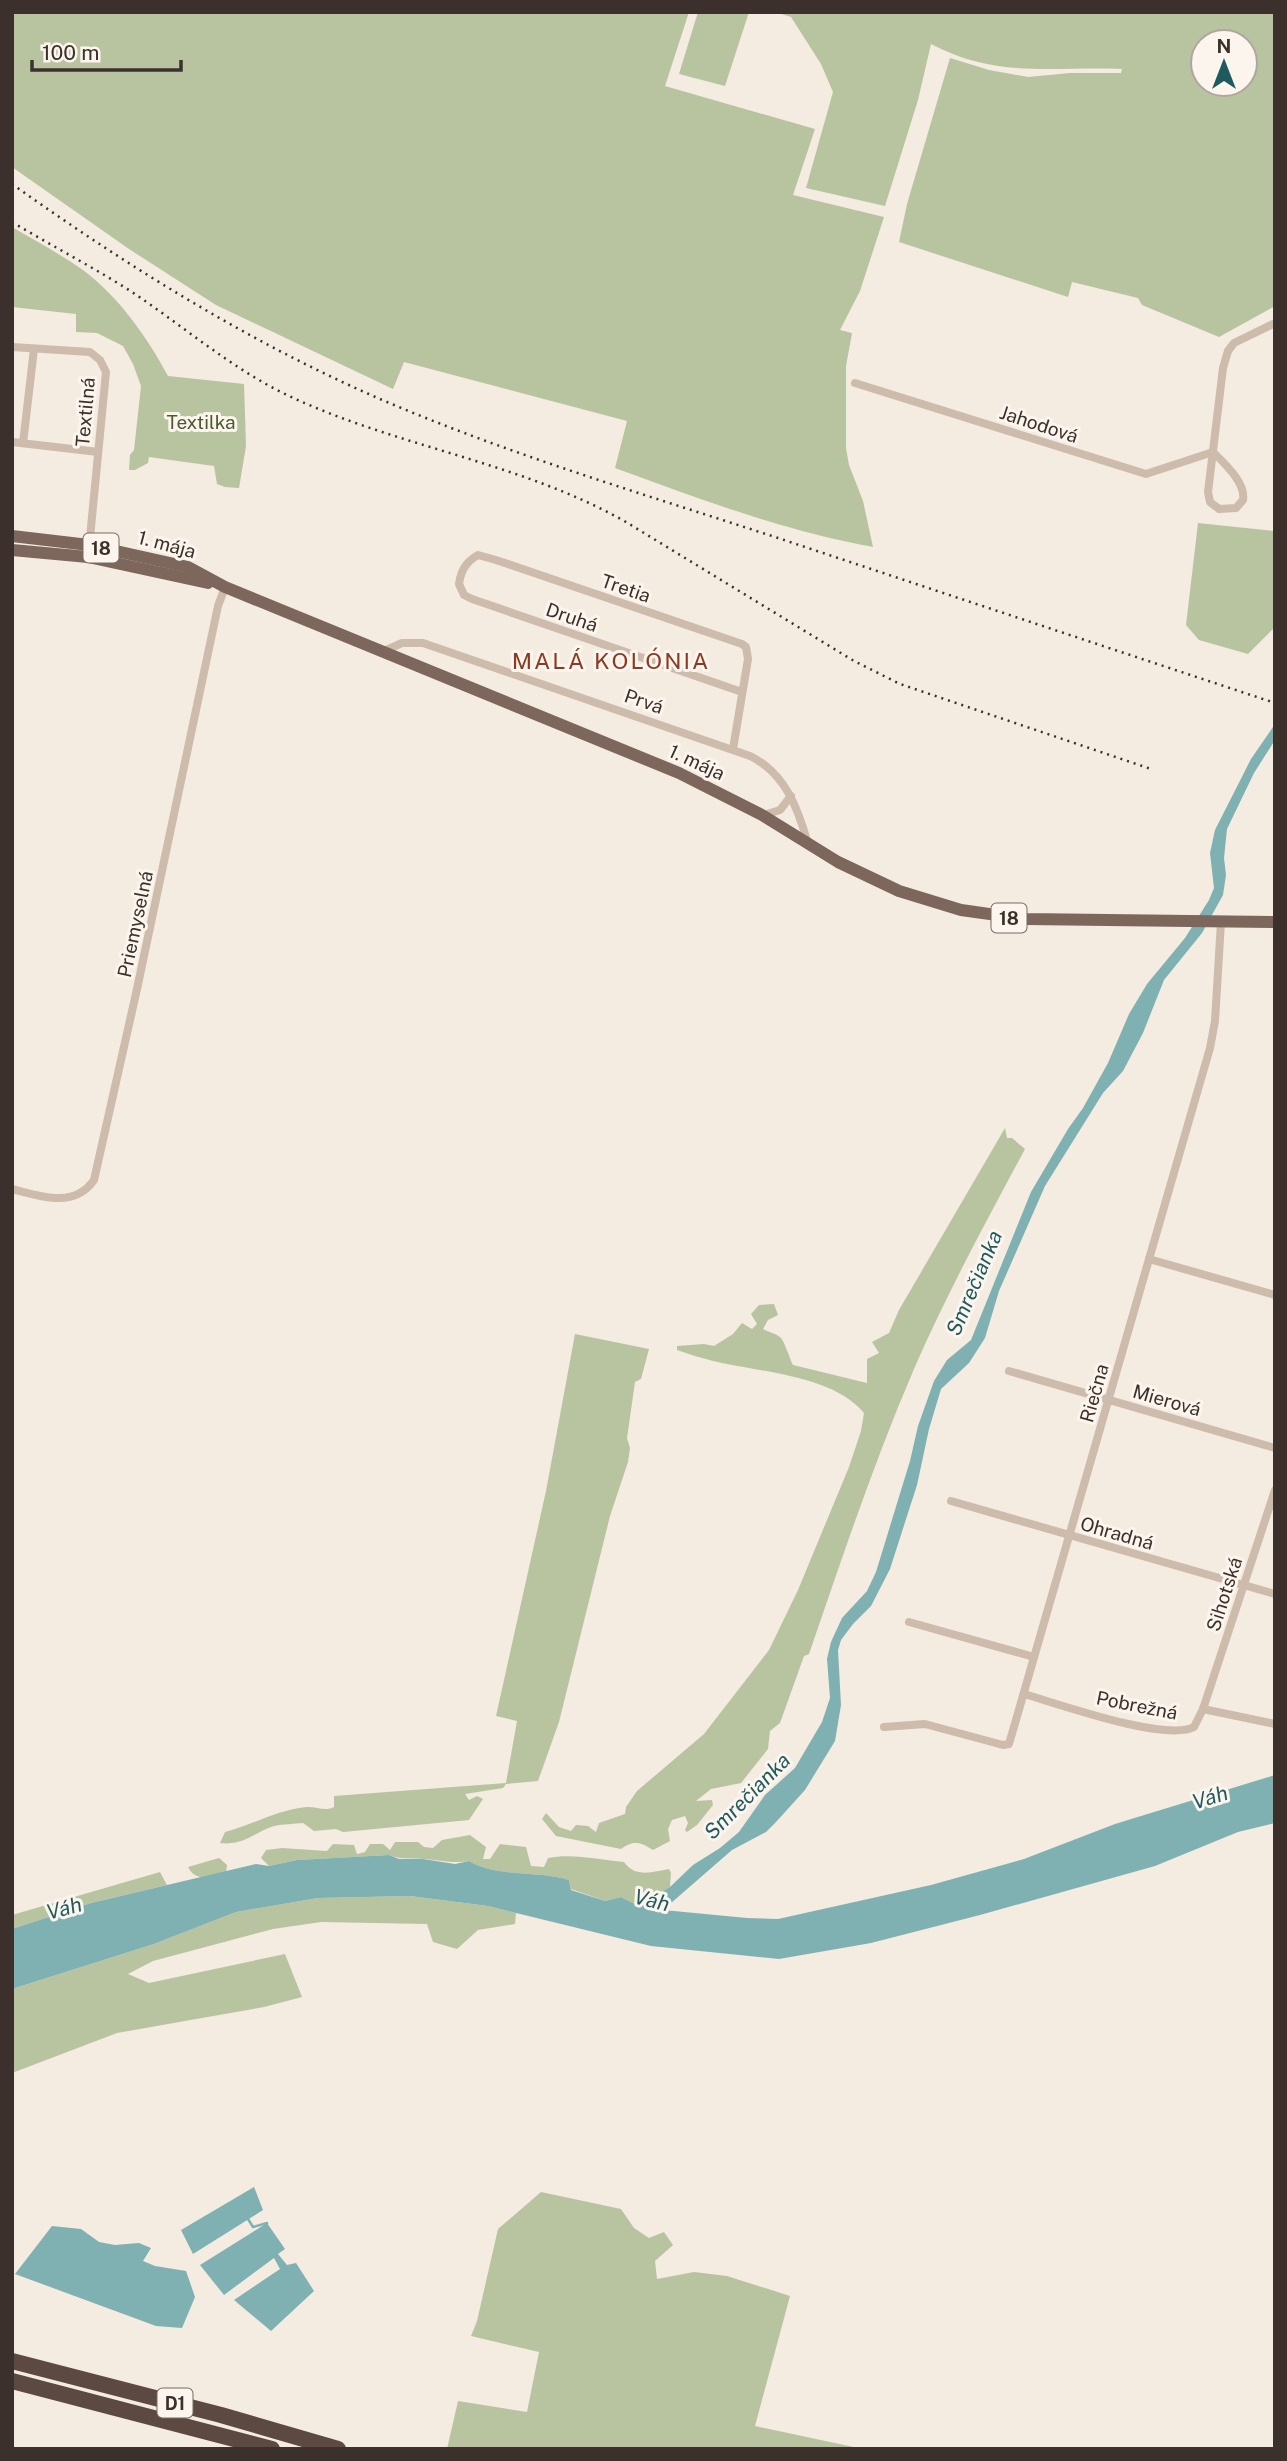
<svg xmlns="http://www.w3.org/2000/svg" width="1287" height="2461" viewBox="0 0 1287 2461" font-family="'Public Sans',sans-serif">
  <style>
    .green { fill: #b8c4a0; fill-rule: evenodd }
    .water { fill: #7fb0b2 }
    .lines { fill: none; stroke-linecap: round; stroke-linejoin: round }
    .stream { stroke: #7fb0b2; stroke-width: 2.5 }
    .minor { stroke: #cdbbac; stroke-width: 8 }
    .primary { stroke: #7d675c; stroke-width: 12 }
    .motorway { stroke: #5c4a42; stroke-width: 16 }
    .rail { stroke: #3b302b; stroke-width: 2.5; stroke-dasharray: 2 5; stroke-linecap: butt }
    .labels { text-anchor: middle; dominant-baseline: central; stroke-width: 6; stroke-linejoin: round; paint-order: stroke }
    .shield { fill: #fbf5ee; stroke: #756b66; stroke-width: 2 }
    .shield-label { font-size: 18px; font-weight: bold; fill: #3b302b }
    .street-label { font-size: 19px; fill: #3b302b; stroke: #fbf5ee }
    .park-label { font-size: 19px; fill: #4a5a2e; stroke: #fbf5ee }
    .water-label { font-size: 21px; font-style: italic; fill: #1f5a5e; stroke: #fbf5ee }
    .quarter-label { font-size: 23px; letter-spacing: 2px; fill: #8c3b22; stroke: #fbf5ee }
  </style>
  <rect width="100%" height="100%" fill="#f4ebe1"/>
  <g class="green">
    <path d="M12 12H689L665 86 815 129 793 195 884 217 860 291 840 330 852 333 846 366V448L849 465 863 501 873 547C784 531 700 499 615 468L627 421 404 362 393 389 216 305 129 249 12 167Z"/>
    <path d="M698 12H749L725 86 679 74Z"/>
    <path d="M775 12H1275V306L1219 337 1142 305 1138 298 1072 282 1068 297 899 242 907 204 950 58 989 70 1028 77 1070 73H1121L1122 69C1052 66 997 79 931 44L918 100 885 206 806 188 833 92 821 64 791 17ZM1203 42H1245V84H1203Z"/>
    <path d="M12 227C36 241 60 254 83 270 119 297 147 337 168 376L244 384 246 446 239 488 225 487 217 484 214 466 149 457 148 463 135 470H129L130 455 134 450 141 386 133 364 123 346 97 333 76 332V314L12 307Z"/>
    <path d="M1198 523 1275 531V627L1248 654 1199 640 1186 625Z"/>
    <path d="M1005 1128 1007 1138H1012L1025 1149C986 1222 947 1293 914 1369 874 1462 842 1558 809 1654L804 1656 780 1723 770 1731 768 1749 741 1783 711 1789 696 1801 712 1800 713 1805 697 1825 687 1832 685 1830 688 1823 685 1816 672 1820 668 1829 670 1841 653 1850C640 1842 634 1840 621 1849L556 1836 542 1819 546 1813 559 1827 571 1831 576 1825 588 1826 596 1832 599 1823 625 1814 626 1807 637 1791 704 1734 769 1650 798 1590 849 1467 861 1431 864 1413C833 1375 758 1372 713 1361 701 1358 689 1354 677 1350V1346L704 1344 714 1346 733 1334 742 1323 752 1329 757 1324 751 1314 759 1305 774 1304 778 1315 768 1320 763 1329C768 1332 775 1333 780 1337 784 1340 790 1359 793 1365L867 1383V1359L879 1353 872 1342 889 1333 899 1310Z"/>
    <path d="M575 1334 649 1349 641 1379 635 1382 627 1438 630 1448 628 1462 610 1516 559 1722 538 1781 506 1784 503 1788 465 1794 469 1800 477 1796 483 1799 469 1820 343 1832 336 1829 314 1831 303 1823C294 1824 283 1824 274 1826 254 1832 245 1846 220 1843L225 1832C252 1825 277 1810 306 1807 316 1806 325 1812 334 1807V1796L506 1783 517 1721 496 1716 546 1491Z"/>
    <path d="M470 1835 486 1847 483 1859H490L500 1844 526 1847 531 1866 544 1867 548 1858C573 1853 600 1860 624 1862 635 1878 653 1872 669 1869L671 1873 670 1887 649 1899 635 1904 621 1897 605 1901 571 1889 569 1880C539 1870 497 1878 469 1861 453 1864 440 1860 423 1859 411 1858 401 1860 389 1855L297 1860 269 1866 261 1858 266 1850 282 1848 327 1851 333 1844 354 1845 357 1854 365 1852 370 1844H383L390 1850 395 1842H418L424 1847 433 1848 442 1840Z"/>
    <path d="M219 1858 227 1865 226 1873C212 1876 196 1883 188 1867Z"/>
    <path d="M160 1872 167 1885 91 1903 12 1929V1915Z"/>
    <path d="M410 1896 488 1906 516 1913 515 1924 478 1930 457 1949 433 1942 427 1924 321 1922 273 1929 153 1961 128 1974 149 1983 285 1954 302 1997 264 2007 117 2033 12 2073V1989L154 1944 236 1912 318 1898Z"/>
    <path d="M541 2192 621 2209 634 2228 649 2238 664 2232 673 2245 655 2261 657 2279 694 2272 727 2276 790 2296 755 2426 863 2449H447L458 2401 527 2412 539 2352 471 2336 477 2321 498 2229Z"/>
  </g>
  <g class="water">
    <path d="M1275 724V740L1254 773 1227 829 1224 858 1226 875 1223 895 1202 933 1164 980 1143 1033 1123 1071 1103 1093 1045 1186 999 1291 985 1338 969 1363 941 1389 929 1429 917 1485 890 1569 871 1606 853 1624 841 1640 838 1650 841 1705 835 1741 805 1790 776 1822 766 1832 732 1850 663 1910 747 1918 778 1919 931 1885 1024 1859 1115 1824 1275 1775V1823L1238 1832 1155 1866 980 1915 871 1943 779 1959 651 1946 488 1906 410 1896 318 1898 236 1912 154 1944 12 1989V1929L91 1903 256 1864 269 1866 297 1860 389 1855 399 1859H423L455 1864 469 1861C497 1878 539 1870 569 1880L571 1890 605 1901 621 1897 635 1904 649 1899 670 1887 693 1865 720 1848 739 1832 765 1795 795 1768 812 1739 822 1722 830 1698 827 1659 831 1642 842 1618 867 1591 876 1572 910 1461 918 1426 934 1381 947 1360 971 1340 1031 1192 1068 1129 1083 1108 1108 1063 1129 1014 1147 984 1185 938 1209 900 1214 888 1210 853 1215 830 1251 759Z"/>
    <path d="M254 2187 263 2210 193 2254 181 2230Z"/>
    <path d="M267 2223 285 2249 278 2254 287 2265 296 2263 314 2291 271 2331 234 2300 280 2269 274 2258 224 2295 200 2265Z"/>
    <path d="M52 2226 81 2229 99 2242 115 2245 139 2243 151 2248 143 2261 155 2266 186 2271 195 2297 182 2328 156 2326 15 2274Z"/>
  </g>
  <g class="lines">
    <path class="stream" d="M248 2219 253 2227 267 2223"/>
    <g class="minor">
      <path d="M12 347 90 352 100 360 106 372 89 548"/>
      <path d="M855 383 1146 474 1213 452"/>
      <path d="M12 442 98 452"/>
      <path d="M23 443 34 349"/>
      <path d="M1213 452C1225 464 1246 483 1243 500L1236 508 1219 509 1210 502 1208 492 1223 368 1228 351 1234 343 1275 323"/>
      <path d="M384 651 402 643H423L750 756C785 773 798 808 808 844"/>
      <path d="M733 749 748 659 746 647 742 644 496 560 478 555C466 562 461 570 459 584L464 595 472 599 742 692"/>
      <path d="M764 815 780 810 791 796"/>
      <path d="M12 1189C40 1196 74 1209 94 1180L137 989 218 606 225 587"/>
      <path d="M1149 1259 1275 1295"/>
      <path d="M1009 1371 1275 1448"/>
      <path d="M951 1501 1275 1594"/>
      <path d="M909 1622 1034 1657"/>
      <path d="M1024 1694C1059 1704 1165 1742 1194 1727L1203 1709 1275 1490"/>
      <path d="M1203 1709 1275 1724"/>
      <path d="M884 1727 925 1724 1003 1745 1009 1744 1210 1048 1215 1021 1221 922"/>
    </g>
    <g class="primary">
      <path d="M12 536 89 545 188 567 225 587 679 773 762 815 838 862 899 891 961 910 1025 919 1275 922"/>
      <path d="M12 550 88 557 208 583"/>
    </g>
    <g class="motorway">
      <path d="M12 2361 221 2415 338 2449"/>
      <path d="M12 2381 272 2449"/>
    </g>
    <g class="rail">
      <path d="M12 184C130 268 254 345 387 402 514 456 647 495 778 538 943 593 1109 648 1275 703"/>
      <path d="M12 222C52 246 93 267 132 292 183 326 231 368 287 395 396 447 521 462 626 522L854 661 900 684 1151 769"/>
    </g>
  </g>
  <g class="labels">
    <g class="shield">
      <rect x="83.5" y="533.5" width="35" height="29" rx="5"/>
      <rect x="991.5" y="903.5" width="35" height="29" rx="5"/>
      <rect x="157.5" y="2388.5" width="35" height="29" rx="5"/>
    </g>
    <g class="shield-label">
      <text x="101" y="548">18</text>
      <text x="1009" y="918">18</text>
      <text x="175" y="2403">D1</text>
    </g>
    <g class="street-label">
      <text transform="translate(85 412) rotate(-85)">Textilná</text>
      <text transform="translate(1039 424) rotate(18)">Jahodová</text>
      <text transform="translate(167 544) rotate(15)">1. mája</text>
      <text transform="translate(626 588) rotate(19)">Tretia</text>
      <text transform="translate(572 617) rotate(19)">Druhá</text>
      <text transform="translate(644 701) rotate(19)">Prvá</text>
      <text transform="translate(697 762) rotate(25)">1. mája</text>
      <text transform="translate(135 924) rotate(-78)">Priemyselná</text>
      <text transform="translate(1094 1393) rotate(-74)">Riečna</text>
      <text transform="translate(1167 1400) rotate(16)">Mierová</text>
      <text transform="translate(1117 1533) rotate(16)">Ohradná</text>
      <text transform="translate(1224 1594) rotate(-72)">Sihotská</text>
      <text transform="translate(1137 1705) rotate(11)">Pobrežná</text>
    </g>
    <g class="park-label">
      <text x="201" y="422">Textilka</text>
    </g>
    <g class="water-label">
      <text transform="translate(974 1283) rotate(-67)">Smrečianka</text>
      <text transform="translate(747 1796) rotate(-45)">Smrečianka</text>
      <text transform="translate(1210 1797) rotate(-17)">Váh</text>
      <text transform="translate(652 1900) rotate(14)">Váh</text>
      <text transform="translate(64 1908) rotate(-15)">Váh</text>
    </g>
    <g class="quarter-label">
      <text x="611" y="660">MALÁ KOLÓNIA</text>
    </g>
  </g>
  <rect width="1287" height="2461" fill="none" stroke="#3b302b" stroke-width="28"/>
  <g transform="translate(1224 63)"><circle r="33" fill="#fbf5ee" stroke="#aea6a0" stroke-width="2"/>
  <path d="M0-5L12 26L0 18L-12 26Z" fill="#1f5a5e"/>
  <text y="-10" font-size="19" font-weight="bold" text-anchor="middle" fill="#3b302b">N</text>
  </g>
  <path d="M32 60v10h149v-10" fill="none" stroke="#3b302b" stroke-width="3.5"/>
  <text x="42" y="60" font-size="21" fill="#3b302b" stroke="#fbf5ee" stroke-width="5" paint-order="stroke">100 m</text>
</svg>
